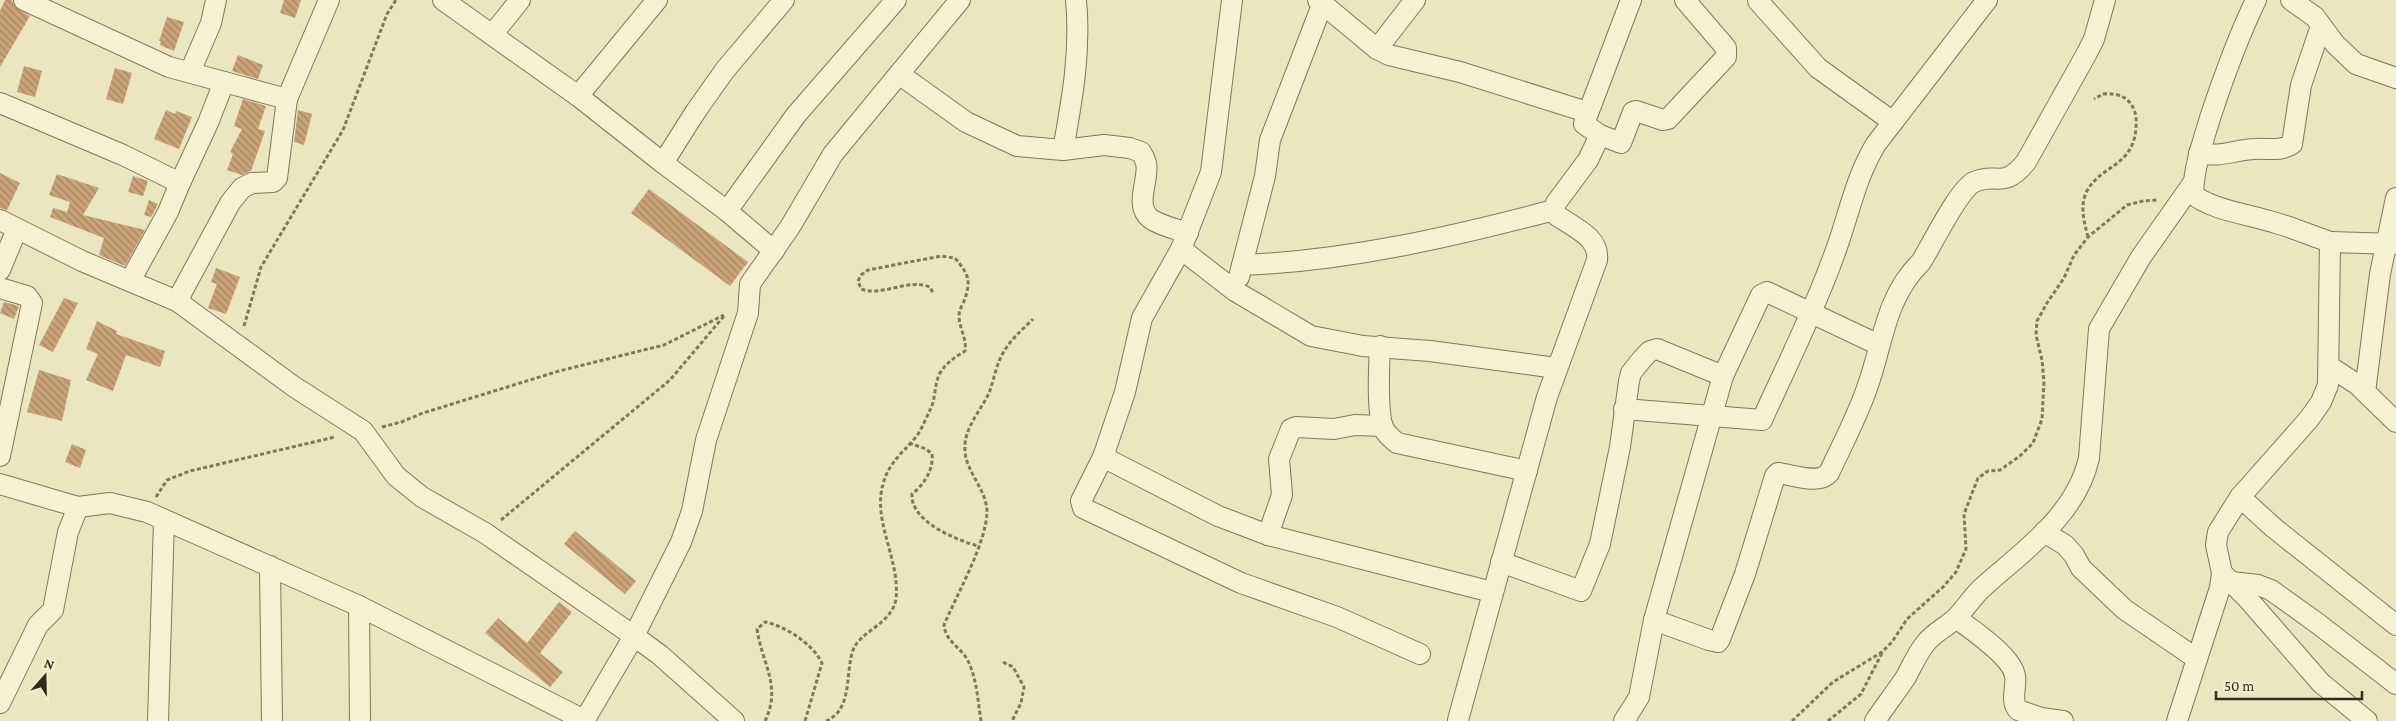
<svg xmlns="http://www.w3.org/2000/svg" width="2396" height="721" viewBox="0 0 2396 721" font-family="'Crimson Pro',serif">
  <style>
    .building { fill: url(#building-back-hatch) }
    .lines { fill: none; stroke-linecap: round; stroke-linejoin: round }
    .street-casing { stroke: #837659; stroke-width: 22 }
    .path { stroke: #837659; stroke-width: 3; stroke-dasharray: 4 2.5; stroke-linecap: butt }
    .street { stroke: #f7f1d3; stroke-width: 20 }
  </style>
  <defs>
    <pattern id="building-back-hatch" width="6" height="6" patternUnits="userSpaceOnUse" patternTransform="scale(1.25)"><rect width="6" height="6" fill="#c8a477"/><path d="M-1 5l2 2M0 0l6 6M5-1l2 2" fill="none" stroke="#a38661"/></pattern>
  </defs>
  <rect width="100%" height="100%" fill="#ebe5c0"/>
  <g class="building">
    <path d="M5 0H12L15 7 30 16 0 67V11Z"/>
    <path d="M284 0H301L295 18 280 13Z"/>
    <path d="M167 17 184 22 174 51 160 45 161 41H159Z"/>
    <path d="M238 55 263 65 258 79 232 71Z"/>
    <path d="M24 66 42 71 35 97 17 92Z"/>
    <path d="M115 68 132 73 123 104 106 99Z"/>
    <path d="M243 99 266 106 258 129 265 131 251 171 242 175 227 170 233 154 230 152 242 129 234 126Z"/>
    <path d="M166 110 175 114 176 111 192 117 179 149 154 139Z"/>
    <path d="M298 110 312 114 304 145 294 142Z"/>
    <path d="M0 173 20 183 7 210 0 208Z"/>
    <path d="M57 174 99 188 83 215 145 230 125 266 99 255 104 238 50 217 53 208 67 212 70 202 49 195Z"/>
    <path d="M133 176 148 181 143 196 128 192Z"/>
    <path d="M649 189 748 262 730 286 631 213Z"/>
    <path d="M149 200 158 204 151 217 144 215Z"/>
    <path d="M216 268 240 277 226 314 208 308 217 284 211 282Z"/>
    <path d="M64 298 78 303 53 352 39 345Z"/>
    <path d="M4 302 19 306 14 319 0 313Z"/>
    <path d="M97 321 117 331 116 334 165 351 160 367 126 355 113 391 86 380 98 354 86 349Z"/>
    <path d="M39 370 71 380 62 421 27 412Z"/>
    <path d="M72 444 86 450 80 468 65 462Z"/>
    <path d="M575 531 636 581 625 594 564 544Z"/>
    <path d="M559 602 572 612 540 653 563 672 550 687 485 633 498 618 527 643Z"/>
  </g>
  <g class="lines">
    <g class="street-casing">
      <g id="street">
        <path d="M24 0 169 67 287 99 329 0"/>
        <path d="M443 0 578 96 663 163 727 211 774 251"/>
        <path d="M1232 0 1211 172 1181 249 1142 318 1125 392 1103 457 1218 516 1268 535 1492 592"/>
        <path d="M1318 0 1377 49 1389 55 1460 72 1587 112"/>
        <path d="M2291 0 2315 17 2335 44 2356 64 2396 78"/>
        <path d="M1758 1 1818 68 1893 122"/>
        <path d="M492 35 520 0"/>
        <path d="M1377 49 1415 0"/>
        <path d="M190 72 211 23 216 0"/>
        <path d="M899 74 966 122 1017 146 1063 150 1104 145 1130 148 1141 152C1143 155 1145 159 1146 163 1150 179 1133 206 1151 219 1161 226 1176 229 1188 233"/>
        <path d="M578 96 657 0"/>
        <path d="M0 103 123 155 180 183 168 212 130 281"/>
        <path d="M1600 135 1621 143 1633 112 1636 111 1663 120 1668 119 1726 57V48L1685 0"/>
        <path d="M1063 150C1072 100 1081 52 1076 0"/>
        <path d="M2199 153C2219 158 2235 150 2254 149 2267 148 2280 152 2292 144L2301 85 2321 26"/>
        <path d="M663 163 696 111 725 70 784 0"/>
        <path d="M180 183 208 123 224 82"/>
        <path d="M727 211 796 115 896 0"/>
        <path d="M0 220 82 261 177 301 293 386 363 431 396 476 422 497 485 533 634 636 660 655 734 721"/>
        <path d="M2330 242 2396 244"/>
        <path d="M1181 249 1235 291 1311 336 1363 346 1430 351 1556 368"/>
        <path d="M1242 265C1348 261 1451 237 1554 210"/>
        <path d="M0 270 17 229"/>
        <path d="M1239 277 1265 176 1270 140 1322 5"/>
        <path d="M0 288 27 296 32 303 0 456"/>
        <path d="M177 301 230 203 242 188 252 183 273 182 277 178 287 99"/>
        <path d="M1380 346C1379 368 1377 404 1382 425 1384 432 1391 438 1397 443L1527 471"/>
        <path d="M2329 366 2358 385 2396 422"/>
        <path d="M2365 392 2380 274 2396 198"/>
        <path d="M1624 409 1762 420C1786 367 1813 313 1833 258 1848 220 1854 180 1876 144L1987 0"/>
        <path d="M1103 457 1081 501 1083 508 1241 583 1337 617 1420 654"/>
        <path d="M0 484 78 507 110 503 147 512 359 606 584 720"/>
        <path d="M2240 497 2274 528 2396 625"/>
        <path d="M2044 532 2065 545 2074 555 2081 568 2124 609 2197 659"/>
        <path d="M1268 535 1282 495 1279 459 1291 429 1296 427 1334 429 1355 425 1383 426"/>
        <path d="M1501 562 1581 591 1600 544 1620 447 1629 381 1631 373 1643 358 1650 351 1657 349 1723 376"/>
        <path d="M270 566 272 721"/>
        <path d="M2222 573 2247 598 2321 683 2367 721"/>
        <path d="M2231 582 2258 585 2271 590 2317 623 2396 684"/>
        <path d="M359 606 360 721"/>
        <path d="M1956 618C1972 630 2012 656 2015 676 2017 687 2010 701 2018 710L2041 718 2063 721"/>
        <path d="M1654 620 1709 640 1718 642 1720 639 1745 574 1775 476 1778 473C1793 475 1818 485 1829 473 1842 445 1857 417 1867 388 1883 344 1885 297 1921 262 1932 245 1958 190 1974 182 1997 171 2002 191 2026 162L2087 53 2094 39 2105 0"/>
        <path d="M0 703 38 625 53 610 68 532 78 507"/>
        <path d="M1458 720 1547 397 1597 260C1600 237 1573 227 1556 215L1554 210 1556 203 1588 160 1600 135 1584 124 1631 0"/>
        <path d="M158 721 164 520"/>
        <path d="M584 721 634 636 681 542 692 511 706 440 748 313 750 284 790 227 833 154 960 0"/>
        <path d="M1624 721 1639 697 1654 620 1723 376 1761 295 1767 292 1879 345"/>
        <path d="M1875 721C1885 706 1896 692 1906 677 1912 666 1917 654 1925 644 1934 632 1947 627 1957 617 1966 608 1972 597 1982 588 2023 551 2076 516 2089 458L2099 329 2141 257 2193 183"/>
        <path d="M2177 721 2220 588 2222 573 2216 545 2218 532 2240 497 2309 419 2321 402 2328 385 2330 242C2312 236 2294 228 2276 223 2253 215 2210 210 2193 194 2194 166 2203 141 2211 115 2224 76 2238 37 2256 0"/>
      </g>
    </g>
    <g class="path">
      <path d="M2088 237C2084 222 2080 207 2086 193 2099 165 2133 168 2136 128 2136 122 2137 116 2134 110 2129 96 2117 93 2103 94L2094 99"/>
      <path d="M244 326 261 267 343 130 387 14 396 0"/>
      <path d="M382 427 401 422 423 413 559 371 664 345 724 315"/>
      <path d="M909 443 926 449 932 454C934 469 924 485 912 494 910 521 956 540 978 546"/>
      <path d="M156 497 167 480 190 471 335 437"/>
      <path d="M501 520 670 380 724 316"/>
      <path d="M1003 662 1013 667 1024 687 1021 703 1012 721"/>
      <path d="M765 721C782 686 762 664 757 629L765 622C785 626 813 644 822 663L805 721"/>
      <path d="M826 721C853 710 845 673 853 650 860 631 892 624 896 599 900 564 877 528 881 494 885 465 900 456 916 437 922 429 926 418 930 410 936 399 934 384 940 373 946 363 955 357 965 351 967 338 959 328 959 316 959 310 962 306 964 301 972 280 968 274 955 258L941 256 868 270 861 275 858 281 861 289C883 297 907 278 930 287L933 293"/>
      <path d="M981 721C978 702 977 681 969 663 962 647 946 643 944 625 957 594 986 544 987 512 987 490 966 472 965 451 963 429 980 412 989 393 994 380 996 365 1003 353 1010 340 1022 330 1033 319"/>
      <path d="M1792 721 1833 682 1882 652 1892 642 1907 619 1943 587 1956 572 1966 549 1964 514 1978 478 1988 471 2000 470 2020 456 2033 443 2042 419 2044 382 2042 360 2036 335 2037 321 2047 303 2064 278 2074 255 2088 237 2127 205 2143 201 2158 200"/>
      <path d="M1828 721 1861 694 1882 653"/>
    </g>
    <use href="#street" class="street"/>
  </g>
  <g transform="translate(45 676) rotate(20)" stroke="#f3eecf" stroke-width="4" paint-order="stroke">
  <path d="M0-4L9 19L0 12L-9 19Z" fill="#342b1d"/>
  <text y="-8" font-size="14" font-weight="bold" text-anchor="middle" fill="#342b1d">N</text>
  </g>
  <path d="M2216 691v8h146v-8" fill="none" stroke="#342b1d" stroke-width="2.5"/>
  <text x="2224" y="691" font-size="15" fill="#342b1d" stroke="#f3eecf" stroke-width="4" paint-order="stroke">50 m</text>
</svg>
